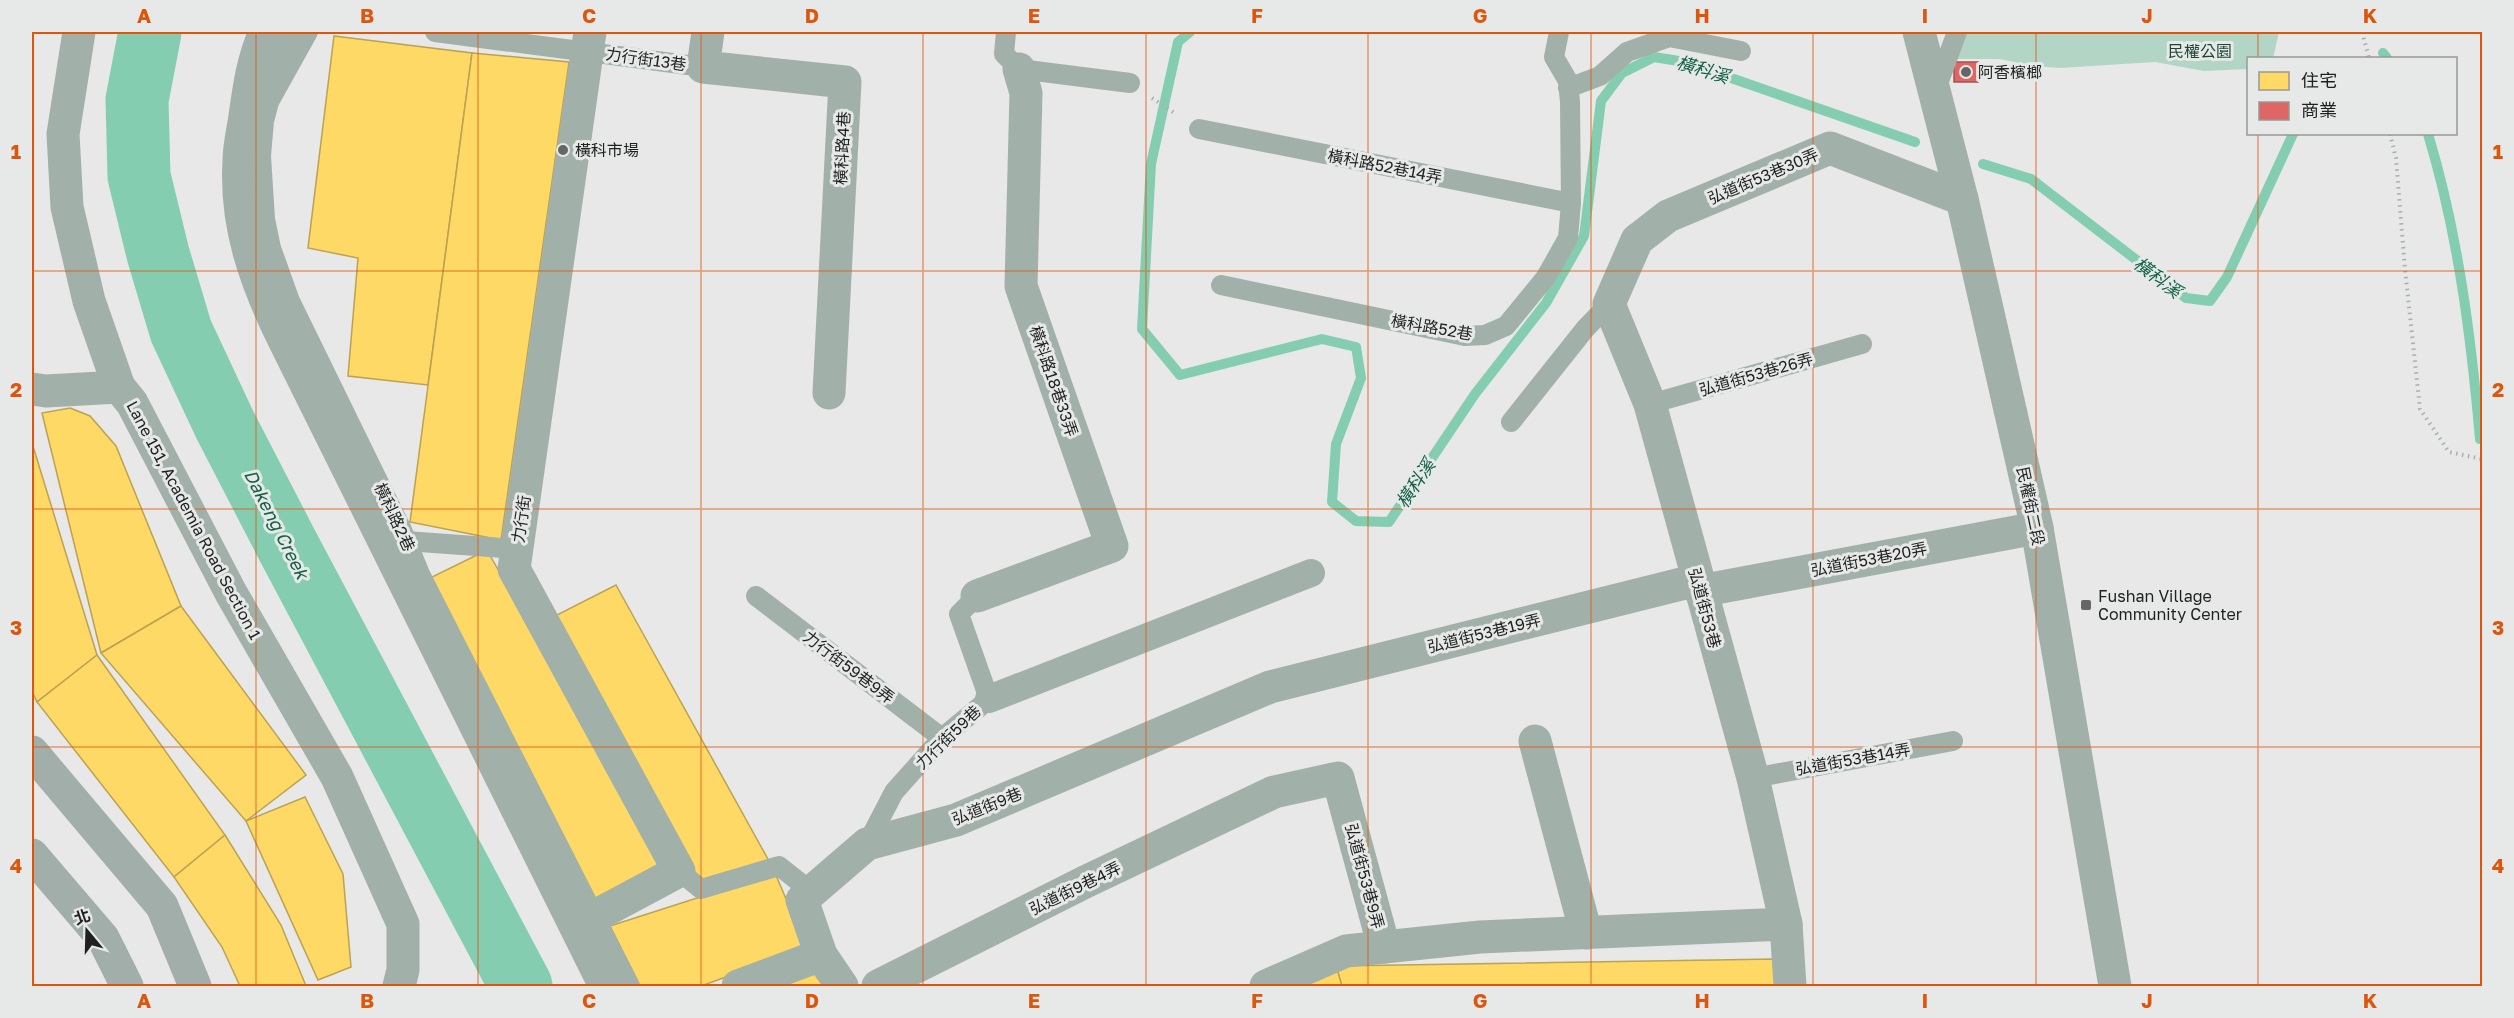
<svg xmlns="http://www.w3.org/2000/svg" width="2514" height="1018" viewBox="0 0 2514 1018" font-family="'Golos Text','Noto Sans TC',sans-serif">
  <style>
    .green { fill: #b2d5c5 }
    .homes { fill: #ffd966; stroke: #bca251; stroke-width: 1.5 }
    .shops { fill: #e06666; stroke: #a65151; stroke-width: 1.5 }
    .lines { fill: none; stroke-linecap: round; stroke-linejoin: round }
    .stream { stroke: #85cdb0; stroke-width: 10 }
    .river { stroke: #85cdb0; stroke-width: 63 }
    .path { stroke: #a7b1ac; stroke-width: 4; stroke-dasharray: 1.5 4.5; stroke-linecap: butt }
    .service { stroke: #a1b1aa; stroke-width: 20 }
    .pedestrian { stroke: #a1b1aa; stroke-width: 28 }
    .minor { stroke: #a1b1aa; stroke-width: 33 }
    .secondary { stroke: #a1aea9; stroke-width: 33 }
    .grid { fill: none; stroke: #de560d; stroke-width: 1.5; stroke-opacity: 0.55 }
    .poi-dot { fill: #656666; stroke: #e6e9e7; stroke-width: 2 }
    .labels { text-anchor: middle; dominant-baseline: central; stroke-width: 6; stroke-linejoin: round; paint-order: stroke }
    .park-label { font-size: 16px; fill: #1b4636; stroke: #e6e9e7 }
    .street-label { font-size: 16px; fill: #1f2020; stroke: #e6e9e7 }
    .poi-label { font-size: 16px; fill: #1f2020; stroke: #e6e9e7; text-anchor: start }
    .water-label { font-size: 18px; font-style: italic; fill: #126147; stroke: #e6e9e7 }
    .neatline { fill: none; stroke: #de560d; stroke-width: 2 }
    .grid-label { font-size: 20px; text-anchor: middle; font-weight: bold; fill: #de560d }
  </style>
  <rect width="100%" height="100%" fill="#e7e8e7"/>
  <path class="green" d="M1964 32H2279L2273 58H2248V69L2204 71 2155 62 2060 68 2033 66 2000 59H1954Z"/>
  <g class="homes">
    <path d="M334 36 472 53 428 385 348 376 358 258 308 248Z"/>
    <path d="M472 53 569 62 501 540 410 522Z"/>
    <path d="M70 408 90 416 116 446 181 606 101 653 42 413Z"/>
    <path d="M32 443 97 655 37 702 32 691Z"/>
    <path d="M487 550 665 865 597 903 430 578Z"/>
    <path d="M616 585 769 861 700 886 551 618Z"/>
    <path d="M181 606 306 775 246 821 101 653Z"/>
    <path d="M97 655 225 835 174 877 37 702Z"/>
    <path d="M305 797 343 874 351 967 318 980 246 821Z"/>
    <path d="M225 835 281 925 306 986H240L222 947 174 877Z"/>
    <path d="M775 873 807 948 701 986H640L610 926Z"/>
    <path d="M1776 959 1779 986H1342L1336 966Z"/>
    <path d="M1336 966 1342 986H1291Z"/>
    <path d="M813 972 824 986H777Z"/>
  </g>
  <rect class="shops" x="1954" y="62" width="24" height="20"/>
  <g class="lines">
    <g class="stream">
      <path d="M1190 32 1178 42 1151 164 1142 329 1180 375 1322 339 1356 347 1361 378 1336 444 1332 502 1356 521 1389 522 1475 394 1546 303 1584 236 1601 101 1622 73 1654 57 1685 62 1915 142"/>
      <path d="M2383 53 2387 58"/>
      <path d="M2428 134C2458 233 2471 336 2480 439H2482"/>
      <path d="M1983 164 2031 179 2186 298 2210 301 2227 277 2293 134"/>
    </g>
    <path class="river" d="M150 32 137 100 139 176 158 254 181 331 224 423 286 543 521 986"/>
    <g class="path">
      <path d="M2362 32 2369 58"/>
      <path d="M1152 98 1176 114"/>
      <path d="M2390 134 2396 158 2405 269 2420 409 2449 452 2482 459"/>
    </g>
    <g class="service">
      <path d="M308 32 269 102 264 121 261 156 265 219 271 248 290 301 402 530 420 574 630 986"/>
      <path d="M435 32 703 67"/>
      <path d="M1006 32 1004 54 1019 69 1130 83"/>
      <path d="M273 82 286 32"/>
      <path d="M1568 88 1600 76 1627 52 1669 37 1741 51"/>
      <path d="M1936 89 1957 32"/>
      <path d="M1199 129 1571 203"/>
      <path d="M1221 285 1465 336 1485 335 1506 326 1546 277 1568 238 1571 203 1570 102 1568 81 1554 57 1559 32"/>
      <path d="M1650 404 1862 344"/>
      <path d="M1511 422 1585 329 1609 304"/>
      <path d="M406 541 517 549"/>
      <path d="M756 596 942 738"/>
      <path d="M1753 778 1953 741"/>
      <path d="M867 844 894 792 942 738 989 699 959 614 977 596"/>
      <path d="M679 871 701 889 779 866 812 892"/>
    </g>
    <path class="pedestrian" d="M989 699 1311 573"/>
    <g class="minor">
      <path d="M79 32 63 134 67 207 89 301 119 387 132 403 231 593 337 777 403 924V970L399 986"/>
      <path d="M265 32C253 59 249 87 245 116 243 131 239 146 239 161 235 226 256 283 284 340L605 986"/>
      <path d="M590 32 514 569 679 871 593 917"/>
      <path d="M708 32 703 67 845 82 829 393"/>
      <path d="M1919 32 1962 199 2037 528 2115 986"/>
      <path d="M32 389 46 391 119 387"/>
      <path d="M1700 591 2037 528"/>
      <path d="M977 596 1112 546 1021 286 1026 93 1019 69"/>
      <path d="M1535 741 1586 933"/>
      <path d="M738 986 821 955"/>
      <path d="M842 986 821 955 802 900 867 844 956 820 1270 687 1697 580"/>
      <path d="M878 986 1085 882 1274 792 1338 778 1384 947 1480 937 1786 924"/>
      <path d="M1266 986 1346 951 1384 947"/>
      <path d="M1790 986 1786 924 1753 778 1650 404 1609 304 1637 240 1668 216 1830 148 1962 199"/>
    </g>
    <g class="secondary">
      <path d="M32 752 162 906 195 986"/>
      <path d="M32 855 103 938 127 986"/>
    </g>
  </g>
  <path class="grid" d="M256 32V986M478 32V986M701 32V986M923 32V986M1146 32V986M1368 32V986M1591 32V986M1813 32V986M2036 32V986M2258 32V58M2258 134V986M32 271H2482M32 509H2482M32 747H2482"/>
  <g class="poi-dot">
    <circle cx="1966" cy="72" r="6"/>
    <circle cx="563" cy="150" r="6"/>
    <rect x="2080" y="599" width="12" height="12" rx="3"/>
  </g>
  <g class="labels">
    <g class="park-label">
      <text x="2200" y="51">民權公園</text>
    </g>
    <g class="street-label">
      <text transform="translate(646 59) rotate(8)">力行街13巷</text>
      <text transform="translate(842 148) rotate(-87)">橫科路4巷</text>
      <text transform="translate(1385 166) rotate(11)">橫科路52巷14弄</text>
      <text transform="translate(1763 176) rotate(-23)">弘道街53巷30弄</text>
      <text transform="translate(1432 327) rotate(10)">橫科路52巷</text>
      <text transform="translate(1756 374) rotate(-16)">弘道街53巷26弄</text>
      <text transform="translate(1054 381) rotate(71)">橫科路18巷33弄</text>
      <text transform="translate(2031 506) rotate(78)">民權街二段</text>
      <text transform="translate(395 517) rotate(65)">橫科路2巷</text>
      <text transform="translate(521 519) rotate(-82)">力行街</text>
      <text transform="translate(194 520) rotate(62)">Lane 151, Academia Road Section 1</text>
      <text transform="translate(1869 559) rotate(-11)">弘道街53巷20弄</text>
      <text transform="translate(1705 608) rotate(75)">弘道街53巷</text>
      <text transform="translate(1484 633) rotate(-14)">弘道街53巷19弄</text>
      <text transform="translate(849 667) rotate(37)">力行街59巷9弄</text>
      <text transform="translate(948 737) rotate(-44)">力行街59巷</text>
      <text transform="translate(1853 759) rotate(-10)">弘道街53巷14弄</text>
      <text transform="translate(987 806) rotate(-22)">弘道街9巷</text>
      <text transform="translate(1365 876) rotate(75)">弘道街53巷9弄</text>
      <text transform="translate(1075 888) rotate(-26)">弘道街9巷4弄</text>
    </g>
    <g class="poi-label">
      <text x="1978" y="72">阿香檳榔</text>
      <text x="575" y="150">橫科市場</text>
      <text x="2098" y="596">Fushan Village<tspan x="2098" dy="18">Community Center</tspan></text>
    </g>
    <g class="water-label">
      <text transform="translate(1703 69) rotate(17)">橫科溪</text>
      <text transform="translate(2158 277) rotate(37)">橫科溪</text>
      <text transform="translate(1415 483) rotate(-56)">橫科溪</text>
      <text transform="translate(277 524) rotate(63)">Dakeng Creek</text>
    </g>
  </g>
  <rect width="2514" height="1018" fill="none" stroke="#e6e9e7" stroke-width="66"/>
  <rect x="2247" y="57" width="210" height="78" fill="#e6e9e7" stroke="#969997" stroke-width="1.5"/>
  <rect x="2259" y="72" width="30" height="18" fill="#ffd966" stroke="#969997" stroke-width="1.5"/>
  <text x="2301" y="87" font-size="18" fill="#1f2020">住宅</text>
  <rect x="2259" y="102" width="30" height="18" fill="#e06666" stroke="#969997" stroke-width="1.5"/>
  <text x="2301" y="117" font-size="18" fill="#1f2020">商業</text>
  <g transform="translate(87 931) rotate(341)" stroke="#e6e9e7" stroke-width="4.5" paint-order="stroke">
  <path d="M0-4.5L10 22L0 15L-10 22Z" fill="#1f2020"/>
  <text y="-9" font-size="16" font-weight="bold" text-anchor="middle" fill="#1f2020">北</text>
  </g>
  <rect x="33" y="33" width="2448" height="952" class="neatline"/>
  <g class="grid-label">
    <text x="144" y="23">A</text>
    <text x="367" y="23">B</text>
    <text x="589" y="23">C</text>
    <text x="812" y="23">D</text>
    <text x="1034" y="23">E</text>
    <text x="1257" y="23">F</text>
    <text x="1480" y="23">G</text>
    <text x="1702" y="23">H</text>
    <text x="1925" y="23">I</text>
    <text x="2147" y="23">J</text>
    <text x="2370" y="23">K</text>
    <text x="16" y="159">1</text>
    <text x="2498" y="159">1</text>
    <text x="16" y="397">2</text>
    <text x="2498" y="397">2</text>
    <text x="16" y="635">3</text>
    <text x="2498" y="635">3</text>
    <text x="16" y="873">4</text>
    <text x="2498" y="873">4</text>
    <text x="144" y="1008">A</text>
    <text x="367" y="1008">B</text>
    <text x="589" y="1008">C</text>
    <text x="812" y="1008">D</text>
    <text x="1034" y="1008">E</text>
    <text x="1257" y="1008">F</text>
    <text x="1480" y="1008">G</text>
    <text x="1702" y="1008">H</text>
    <text x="1925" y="1008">I</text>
    <text x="2147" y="1008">J</text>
    <text x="2370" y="1008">K</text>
  </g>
</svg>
